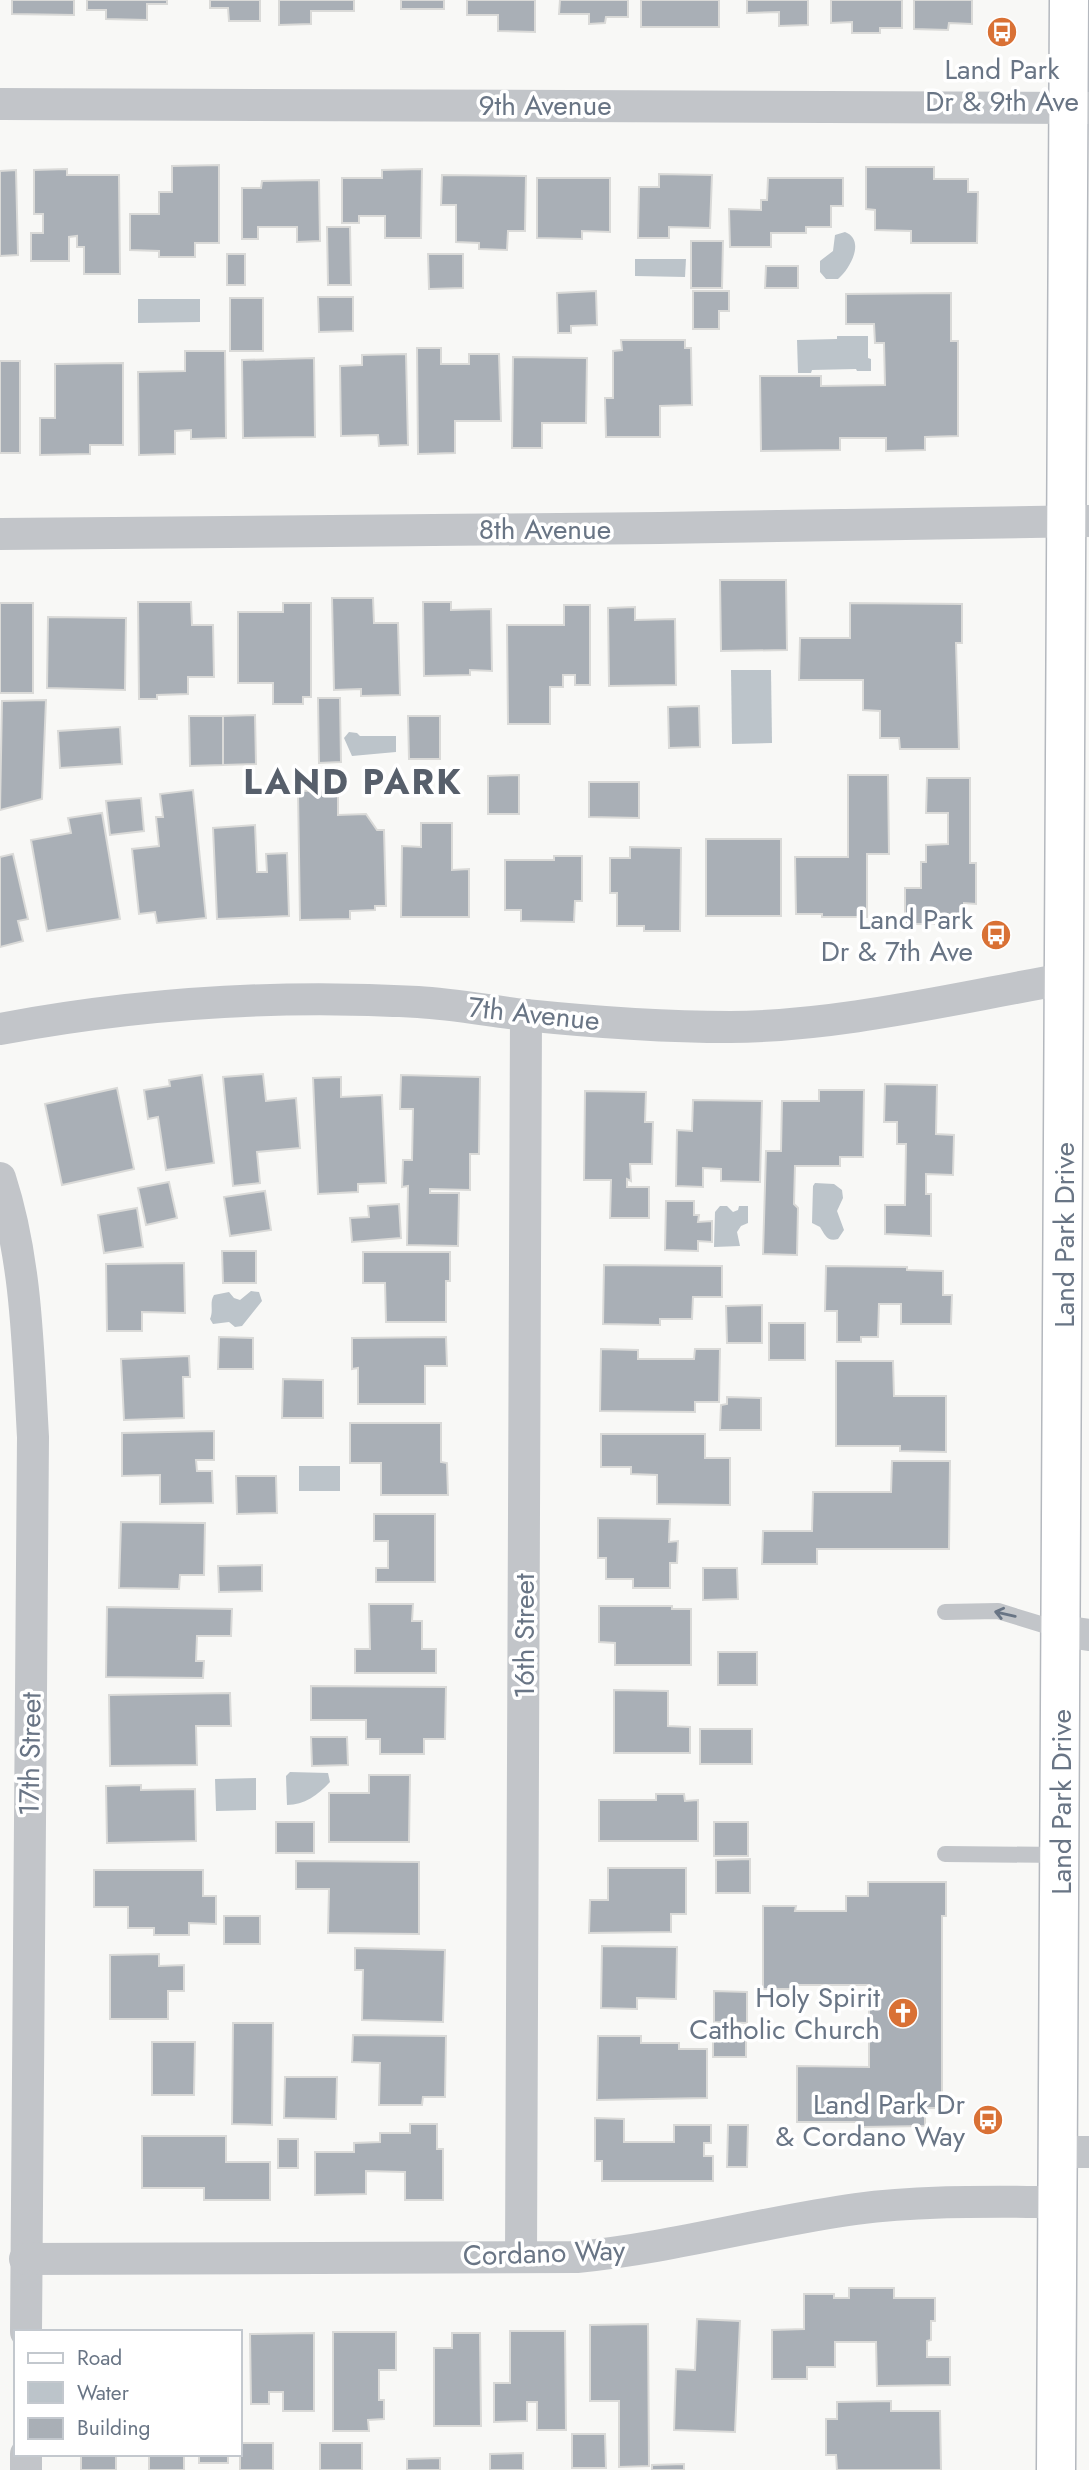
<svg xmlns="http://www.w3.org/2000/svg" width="1089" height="2470" viewBox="0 0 1089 2470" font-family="Jost,sans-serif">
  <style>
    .water { fill: #bcc4ca }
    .building { fill: #a9afb6; stroke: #dadad8; stroke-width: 2 }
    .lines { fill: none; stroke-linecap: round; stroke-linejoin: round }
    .secondary-casing { stroke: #b4b8be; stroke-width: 41 }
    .service { stroke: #c2c5c9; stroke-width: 16 }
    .minor { stroke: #c2c5c9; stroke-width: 32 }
    .secondary { stroke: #fff; stroke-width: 38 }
    .oneway { stroke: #697585 }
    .labels { text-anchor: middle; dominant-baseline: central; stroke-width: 7; stroke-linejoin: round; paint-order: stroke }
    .poi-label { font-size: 28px; fill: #697585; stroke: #fff; text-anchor: end }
    .street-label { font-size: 28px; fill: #697585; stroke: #fff }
    .district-label { font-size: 35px; font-weight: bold; letter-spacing: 2px; fill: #575f6b; stroke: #fff }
  </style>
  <rect width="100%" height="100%" fill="#f8f8f6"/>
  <g class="water">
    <path d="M845 232C866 240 850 269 838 279H826L820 272V261L833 251 835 235Z"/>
    <path d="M635 259H686L685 277 635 276Z"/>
    <path d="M138 299H200V322L138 323Z"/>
    <path d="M837 336H868V358L871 359V371H857L856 369 812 370 811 373H798L797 340 837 339Z"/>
    <path d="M731 670H771L772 743 732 744Z"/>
    <path d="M349 732 357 733 360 736H396V752L352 756 344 738Z"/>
    <path d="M815 1183 834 1184 842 1190 843 1198 837 1211 844 1230 838 1239C827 1242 825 1235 820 1227L812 1223 813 1186Z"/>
    <path d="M720 1206H727L733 1212 738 1210 739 1206H748V1223L741 1226 737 1232 740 1246 714 1247 715 1212Z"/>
    <path d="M251 1291 259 1292 262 1301 242 1326 235 1327 229 1322 213 1324 210 1319C214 1310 209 1303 214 1295L229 1292 234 1298 240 1300Z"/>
    <rect x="299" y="1466" width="41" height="25"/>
    <path d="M290 1772 328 1773 330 1782C318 1795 304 1805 287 1805L286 1776Z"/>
    <path d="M256 1778V1810L216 1811 215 1779Z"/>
  </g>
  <g class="building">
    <path d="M12 0H74V15L12 14Z"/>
    <path d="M87 0H167V4H147V20L106 19V10H87Z"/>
    <path d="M210 0H260V21H229L228 8H210Z"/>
    <path d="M279 0H354V11H311V24L279 25Z"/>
    <rect x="401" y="0" width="43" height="9"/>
    <path d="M467 0H535V32L498 31V15H467Z"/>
    <path d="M560 0H628V17H606L605 23 589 24V14H559Z"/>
    <rect x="641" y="0" width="78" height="27"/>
    <path d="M747 0H808V25L779 26V12L747 13Z"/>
    <path d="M831 0H902V28H880V33H852V22L831 23Z"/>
    <path d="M914 0H972V24L949 23 948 30 914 29Z"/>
    <path d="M219 165V243H195V257H159V251L130 250V214H159V192H172V166Z"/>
    <path d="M866 167H934V179H968V192H978L977 243H911V231L875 230V210L866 209Z"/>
    <path d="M67 169V175H119L120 274H84V247H77V236L69 237V261H31V233H43V214H34V170Z"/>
    <path d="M422 169 421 238H385V216H359V223H342V178H382V170Z"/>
    <path d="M16 170 18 255 0 256V171Z"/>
    <path d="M659 174 712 175 710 228 669 227V238H638L639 187H659Z"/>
    <path d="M442 175 526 176 525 231H508L507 250 479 249V243L456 242V205H441Z"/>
    <path d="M537 178H610V232L582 231V239L537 238Z"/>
    <path d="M768 178H843V206H831V227H806V233H771V247H730L729 209 761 210V200H767Z"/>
    <path d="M319 180 320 241 297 242V227H258V239H242V188H261L262 181Z"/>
    <path d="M327 227H350L351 285H328Z"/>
    <path d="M691 241H723L722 288H691Z"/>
    <rect x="227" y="254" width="18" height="31"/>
    <path d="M428 254H463V288L429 289Z"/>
    <path d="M766 266H798V288H765Z"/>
    <path d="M596 291 597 325 571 326V333H558L557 293Z"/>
    <path d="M693 291H729V311H719V329H693Z"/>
    <path d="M951 293V341H958V436L925 437V450L886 451V438H840V450L761 451 760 376H821V386L885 385 884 343H875L874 324H846V294Z"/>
    <path d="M318 297H353V331L319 332Z"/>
    <rect x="230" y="298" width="33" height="53"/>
    <path d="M621 340H685V348H691L692 405 660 406V437H606L605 398H613V351L622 350Z"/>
    <path d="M417 348H441V364H469V354H499L501 421H455V453L418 454Z"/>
    <path d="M185 351H225L226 438 191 439V430L175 431V454L139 455 138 372 185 371Z"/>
    <path d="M406 354 408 445 379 446 378 435 341 436 340 366 362 365V355Z"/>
    <path d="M513 357 587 358 586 423H542V448H512Z"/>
    <path d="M314 358 315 437 243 438 242 360Z"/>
    <rect x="0" y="361" width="20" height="92"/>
    <path d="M123 363V445H90V454L40 455V418H55V364Z"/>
    <path d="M720 580H786L787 650 721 651Z"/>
    <path d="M332 598H373L374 623H398L400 695 361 696V689L334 690Z"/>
    <path d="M138 602H191L192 625H213L214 677H188V694L157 695V699H139Z"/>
    <path d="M423 602H451V610L491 609 492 671 470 670V675L424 676Z"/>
    <rect x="0" y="603" width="33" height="90"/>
    <path d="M283 603H311V697H303V704H273V683H238V612H283Z"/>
    <path d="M850 603 962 604V643H956L959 749H900L899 738H880V711L863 710V680H799L800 638H850Z"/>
    <path d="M564 605H590V685H575V675H563V687H550V724H508L507 625H564Z"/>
    <path d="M635 607V620L675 619 676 685 609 686 608 608Z"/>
    <path d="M48 617 126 618 125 690 47 688Z"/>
    <path d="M318 698H340L341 762 319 763Z"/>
    <path d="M46 700 42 799 0 810 2 701Z"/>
    <path d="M699 706 700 747 669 748 668 707Z"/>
    <path d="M255 715 256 764 223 765V716Z"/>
    <path d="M189 716H223V765L190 766Z"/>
    <path d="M408 716H440V759H409Z"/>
    <path d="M120 727 122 764 60 768 58 731Z"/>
    <path d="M519 775V814H488V776Z"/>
    <path d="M848 775H888L889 854H867V917H822V914H796L795 857H848Z"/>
    <path d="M927 778H970V863H976V904L964 903V924H905V888H921V862H926V845L948 844V813H926Z"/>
    <path d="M589 782H639V818L589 817Z"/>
    <path d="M193 790 206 918 157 923 155 912 139 914 132 849 159 846 156 817H163L160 794Z"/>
    <path d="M338 790V815L366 814 377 830H384L386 906H375V910L350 911V919L300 920 298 791Z"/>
    <path d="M141 798 144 831 110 835 106 801Z"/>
    <path d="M102 813 120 919 47 931 31 840 71 833 68 818Z"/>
    <path d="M421 823H452V870L469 869V917H401L402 846 421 847Z"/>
    <path d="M255 825 257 872H267L266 854 287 853 289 916 217 919 213 828Z"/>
    <rect x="706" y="839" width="75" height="77"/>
    <path d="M630 847 681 848 680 931H644V926H617V893H610V858H630Z"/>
    <path d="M13 854 28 919 18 921 23 941 0 947V857Z"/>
    <path d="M554 856H582V901H575L574 922 521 921V910H505V860H554Z"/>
    <path d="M263 1074 266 1101 296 1098 300 1148 257 1152 260 1183 233 1186 223 1077Z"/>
    <path d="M202 1075 214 1163 166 1170 158 1117 148 1119 144 1090 170 1086 169 1080Z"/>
    <path d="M401 1075 480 1077 479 1154H470V1190L430 1189V1193H459L458 1246 407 1245 408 1186 402 1187 403 1160H412L413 1109H400Z"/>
    <path d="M341 1077V1097L382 1095 386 1183 358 1184V1192L318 1194 313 1078Z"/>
    <path d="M885 1084 937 1085 936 1134 954 1135 953 1175 926 1174V1194H931V1236L885 1234V1205H905L906 1144H897V1122H884Z"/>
    <path d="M117 1088 134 1169 62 1185 45 1104Z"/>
    <path d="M819 1090H864L863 1157H840V1166H795L794 1204 798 1208 797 1255 763 1254 766 1151H781L782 1101H819Z"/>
    <path d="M585 1091 646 1092 645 1122H653L652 1164H630L631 1181 627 1179V1187H649V1218H610L611 1180H584Z"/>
    <path d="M693 1100 762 1101 760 1182 721 1181V1169L703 1168V1187L676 1186 677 1130 692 1131Z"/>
    <path d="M169 1182 177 1218 146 1225 138 1188Z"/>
    <path d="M265 1191 271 1230 230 1236 224 1197Z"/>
    <path d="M666 1201H694V1215H699L698 1222 712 1221V1242L698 1241V1251L665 1250Z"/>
    <path d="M399 1204 401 1238 352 1242 350 1218 369 1217 368 1206Z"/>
    <path d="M137 1208 143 1247 104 1253 98 1215Z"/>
    <path d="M222 1251H256V1283H223Z"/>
    <path d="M363 1252H450V1281H446V1322H386L385 1283H363Z"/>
    <path d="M184 1263 185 1313 142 1312V1331H107L106 1264Z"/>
    <path d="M604 1265 722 1266V1297H693L692 1319H660V1325L603 1324Z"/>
    <path d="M826 1266 907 1267V1270L943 1271V1295H952L951 1324H901V1304H879L878 1337H861V1342H837V1311H825Z"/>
    <path d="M762 1305V1343H727L726 1306Z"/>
    <rect x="769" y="1323" width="36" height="37"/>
    <path d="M219 1337 253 1338V1369H218Z"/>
    <path d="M446 1337 447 1366H425V1404H358V1368L352 1369V1338Z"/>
    <path d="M601 1349 638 1350V1359H694L695 1349H720L719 1402H695V1412L600 1411Z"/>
    <path d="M189 1356 190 1377H183L184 1418 124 1420 121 1359Z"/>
    <path d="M836 1361H893L894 1396H946V1452L900 1451V1446H836Z"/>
    <path d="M283 1379 323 1380V1418H282Z"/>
    <path d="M727 1397 761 1398V1430H720L721 1405 727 1404Z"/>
    <path d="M350 1423H441V1462L447 1463 448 1495H381V1463H350Z"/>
    <path d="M214 1431V1460H196L197 1471H212L213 1503 160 1504V1475L122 1476V1433Z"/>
    <path d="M601 1434H705V1458H730V1505L657 1504V1475L631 1474V1467H601Z"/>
    <path d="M892 1461H950L949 1549H817V1564H762L763 1531H812L813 1492H891Z"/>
    <path d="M236 1476H276L277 1513 237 1514Z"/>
    <path d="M374 1514H435V1582H376V1568H388V1541H374Z"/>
    <path d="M598 1518 670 1519 669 1542 678 1541 677 1563H670V1588H633V1579H606V1558H598Z"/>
    <path d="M121 1522 205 1523 204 1575H180L179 1589 119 1588Z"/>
    <path d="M262 1565V1591L219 1592 218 1566Z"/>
    <path d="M703 1568H737L738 1599 703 1600Z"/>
    <path d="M369 1604H413L412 1621H422V1649H436V1673H355V1649H370Z"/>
    <path d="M599 1606H672V1609H691V1665H615V1643L599 1642Z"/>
    <path d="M107 1607 232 1609 231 1636H197L196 1661H204L203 1678 106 1677Z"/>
    <rect x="718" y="1652" width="39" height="33"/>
    <path d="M311 1686 446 1687 445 1739H424V1754H380V1739H366V1720H311Z"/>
    <path d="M614 1690 668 1691V1726L690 1727V1753H614Z"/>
    <path d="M230 1693 231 1726H196L197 1765 110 1766 109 1695Z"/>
    <rect x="700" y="1729" width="52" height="35"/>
    <path d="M311 1737H347L348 1765 312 1766Z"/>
    <path d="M369 1775H410L409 1842H329V1793H369Z"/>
    <path d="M141 1785V1790L195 1789 196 1841 107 1843 106 1786Z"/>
    <path d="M656 1794H684L685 1801 698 1800V1841H599V1800H656Z"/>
    <rect x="276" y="1822" width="38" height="31"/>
    <rect x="714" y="1822" width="34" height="34"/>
    <path d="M750 1859V1893H716V1860Z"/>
    <path d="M296 1861 419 1862V1934L328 1933 329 1889H296Z"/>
    <path d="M608 1868H686V1914H671V1932L589 1933 590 1900H608Z"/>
    <path d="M94 1870H203V1896H216V1924L189 1923V1935H154V1928H128V1907H94Z"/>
    <path d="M868 1882H946V1916H942V2108H925V2126L863 2127V2122H797V2066L869 2067V1985H793V1989H763V1906H796L795 1911H846V1896H868Z"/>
    <rect x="224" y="1916" width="36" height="28"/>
    <path d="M602 1946 677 1947 676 1999 637 1998V2009L601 2008Z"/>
    <path d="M355 1948 445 1950 443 2022 362 2020 363 1970H355Z"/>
    <path d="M159 1954V1966L184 1965V1991H168V2019H110V1955Z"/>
    <path d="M714 1991 747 1992V2023L714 2022Z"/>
    <path d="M233 2023H273L272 2125 232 2124Z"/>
    <rect x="713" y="2026" width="33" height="31"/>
    <path d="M353 2035 446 2036 445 2097H423L422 2105H379L380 2063 352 2062Z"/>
    <path d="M598 2036H641V2043H679V2049H707V2098L597 2100Z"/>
    <path d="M152 2042H195L194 2095H152Z"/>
    <path d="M285 2077H337L336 2119 284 2118Z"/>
    <path d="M595 2118 624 2119V2142H674V2125H711V2143H704V2156H713V2181H602V2161H595Z"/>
    <path d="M410 2124H437V2149H443V2200H405V2172L366 2171V2194L315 2195V2152H354V2143L380 2142V2133H410Z"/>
    <path d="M728 2125H748L747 2167H727Z"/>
    <path d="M142 2136H226V2162H270V2200H204V2188H142Z"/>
    <rect x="278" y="2139" width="20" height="29"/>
    <path d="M849 2288H894V2298H935V2321H931V2340L927 2341V2357H950V2385L877 2386 876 2342H835V2367H807V2379H772V2330L804 2329V2294H834V2298H849Z"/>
    <path d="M697 2319 740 2321 735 2432 674 2430 676 2369 695 2370Z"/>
    <path d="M648 2324 649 2466 619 2467V2401H590V2325Z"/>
    <path d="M510 2331H565L566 2430H537V2402H527V2421L494 2422V2383H510Z"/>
    <path d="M333 2332H396V2370H379V2400H384V2419L368 2420 369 2431H333Z"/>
    <path d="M314 2333V2411H283V2392H269V2404H251L250 2334Z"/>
    <path d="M452 2333H480L481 2426H434V2348H452Z"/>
    <path d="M891 2401V2411H940L941 2470H837L836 2455H826V2419H837V2402Z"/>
    <path d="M572 2434H605L606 2468H572Z"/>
    <rect x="240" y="2443" width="33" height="27"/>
    <rect x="320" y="2443" width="42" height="27"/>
    <path d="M523 2453V2470H490V2454Z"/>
    <rect x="81" y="2454" width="35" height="16"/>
    <rect x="149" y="2454" width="35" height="16"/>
    <rect x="199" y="2454" width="29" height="9"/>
    <path d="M440 2458V2470H407V2459Z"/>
    <path d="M684 2464V2470H652V2465Z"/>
  </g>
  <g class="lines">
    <g class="secondary-casing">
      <path id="secondary" d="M1056 2470 1069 0"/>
    </g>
    <g class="service">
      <path d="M945 1612 998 1611 1060 1630"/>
      <path d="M945 1854 1061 1855"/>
    </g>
    <g class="minor">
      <path d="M0 104 1089 108"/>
      <path d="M0 534 660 528 1089 521"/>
      <path d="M0 1029C139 1003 277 994 418 1002 454 1004 490 1011 525 1015 593 1022 662 1027 730 1027 843 1026 954 998 1065 979"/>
      <path d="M0 1178C27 1261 28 1351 33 1437L26 2332"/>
      <path d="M1062 1631 1089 1635"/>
      <path d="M1058 2152H1089"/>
      <path d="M521 2257 526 1015"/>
      <path d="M25 2259 577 2257C671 2248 762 2222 856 2209 922 2200 991 2202 1058 2202"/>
      <path d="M26 2454V2470"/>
    </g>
    <use href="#secondary" class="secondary"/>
  </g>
  <defs><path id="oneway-shaft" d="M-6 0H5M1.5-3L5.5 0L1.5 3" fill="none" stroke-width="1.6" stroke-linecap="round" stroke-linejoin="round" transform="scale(1.75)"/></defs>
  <use class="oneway" href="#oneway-shaft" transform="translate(1005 1614) rotate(-167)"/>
  <defs>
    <g id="bus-disc" transform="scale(1.575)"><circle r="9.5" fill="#d97135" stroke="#fff"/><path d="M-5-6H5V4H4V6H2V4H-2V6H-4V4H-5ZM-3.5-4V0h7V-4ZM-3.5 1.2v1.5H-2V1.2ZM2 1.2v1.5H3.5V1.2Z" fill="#fff"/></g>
    <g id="church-disc" transform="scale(1.575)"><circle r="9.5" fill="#d97135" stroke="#fff"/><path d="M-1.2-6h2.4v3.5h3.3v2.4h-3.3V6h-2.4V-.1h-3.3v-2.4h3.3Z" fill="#fff"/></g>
  </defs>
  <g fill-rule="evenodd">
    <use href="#bus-disc" x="1002" y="32"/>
    <use href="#bus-disc" x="996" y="935"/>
    <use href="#church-disc" x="903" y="2013"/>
    <use href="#bus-disc" x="988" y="2120"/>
  </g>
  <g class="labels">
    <g class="poi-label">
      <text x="1002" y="69" text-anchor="middle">Land Park<tspan x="1002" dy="32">Dr &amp; 9th Ave</tspan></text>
      <text x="973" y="919">Land Park<tspan x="973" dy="32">Dr &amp; 7th Ave</tspan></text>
      <text x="880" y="1997">Holy Spirit<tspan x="880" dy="32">Catholic Church</tspan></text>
      <text x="965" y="2104">Land Park Dr<tspan x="965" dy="32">&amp; Cordano Way</tspan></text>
    </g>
    <g class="street-label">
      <text x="545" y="105">9th Avenue</text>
      <text x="545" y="529">8th Avenue</text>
      <text transform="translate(534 1014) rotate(6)">7th Avenue</text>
      <text transform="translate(1064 1235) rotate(-90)">Land Park Drive</text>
      <text transform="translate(524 1636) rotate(-90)">16th Street</text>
      <text transform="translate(30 1754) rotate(-89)">17th Street</text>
      <text transform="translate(1061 1802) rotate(-90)">Land Park Drive</text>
      <text transform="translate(544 2253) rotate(-2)">Cordano Way</text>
    </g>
    <g class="district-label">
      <text x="353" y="782">LAND PARK</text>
    </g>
  </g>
  <rect x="14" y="2330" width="228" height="126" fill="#ffffff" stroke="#c3c8ce" stroke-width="2"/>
  <rect x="28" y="2353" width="35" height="10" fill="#ffffff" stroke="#c3c8ce" stroke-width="2"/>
  <text x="77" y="2365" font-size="21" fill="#697585">Road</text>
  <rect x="28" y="2382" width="35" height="21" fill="#bcc4ca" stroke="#c3c8ce" stroke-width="2"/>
  <text x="77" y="2400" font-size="21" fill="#697585">Water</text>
  <rect x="28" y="2418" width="35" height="21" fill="#a9afb6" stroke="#c3c8ce" stroke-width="2"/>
  <text x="77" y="2435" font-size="21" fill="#697585">Building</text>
</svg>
